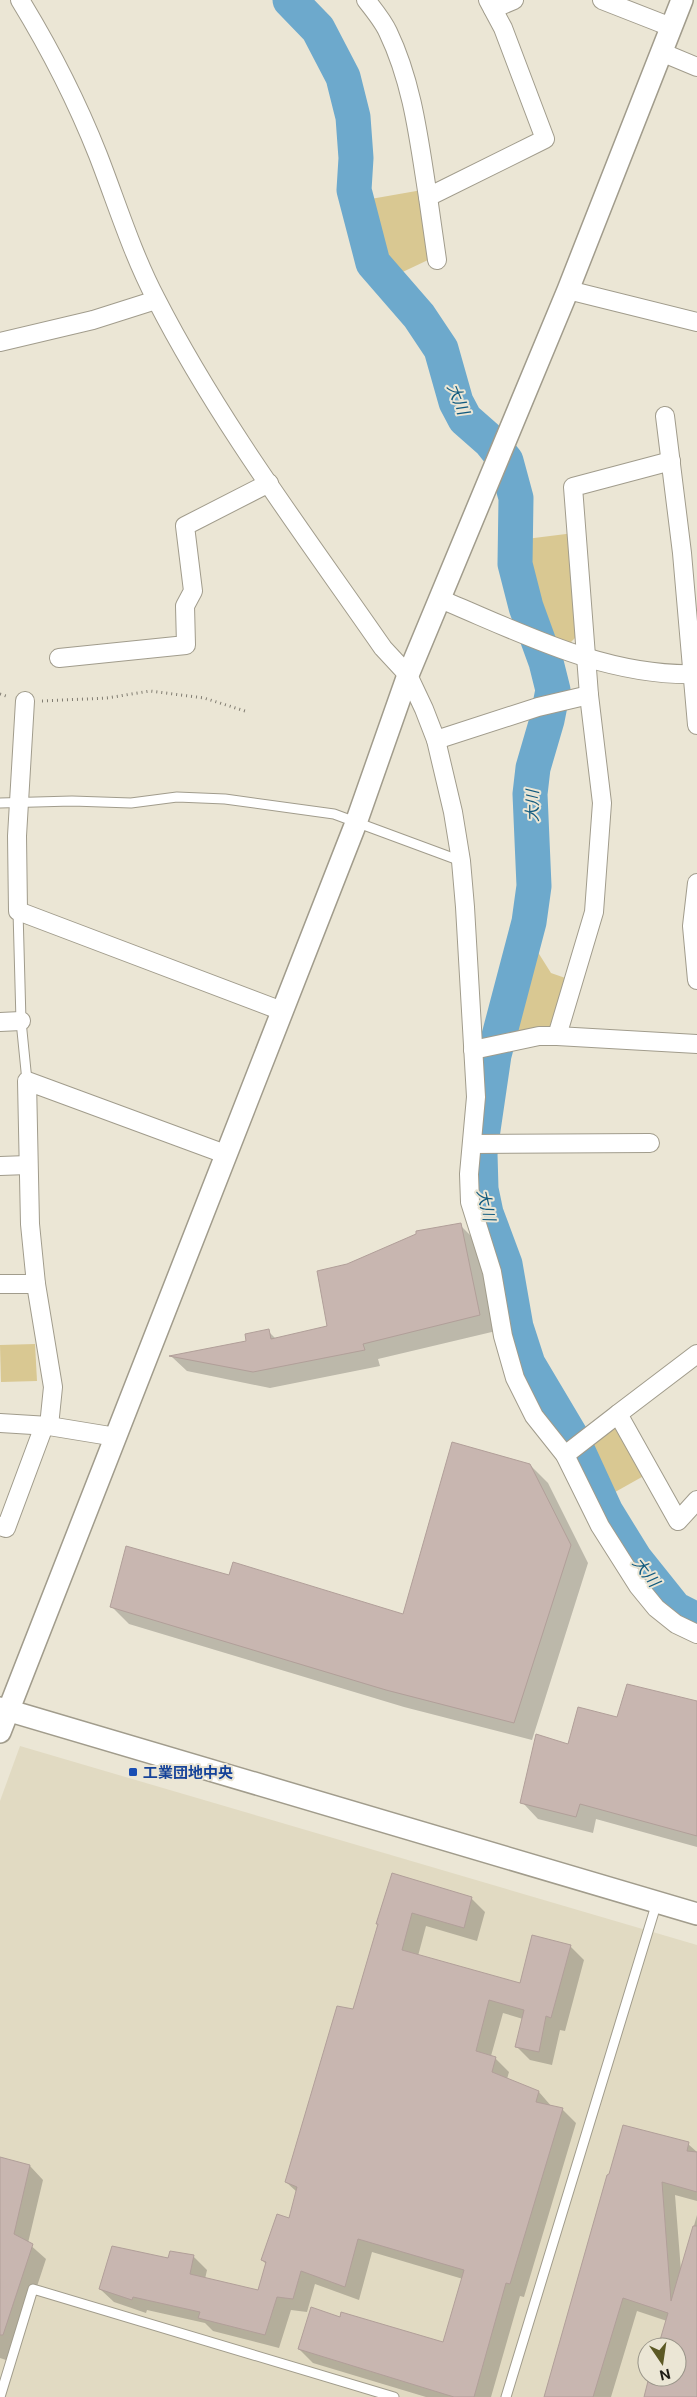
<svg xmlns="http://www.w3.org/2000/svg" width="697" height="2397" viewBox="0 0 697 2397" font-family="'Public Sans','Noto Sans JP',sans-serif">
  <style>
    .built { fill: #e1dac2; fill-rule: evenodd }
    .green { fill: #d9c892 }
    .shadow { fill: #0003 }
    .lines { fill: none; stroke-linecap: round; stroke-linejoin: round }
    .river { stroke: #6da9cc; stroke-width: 35 }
    .building { fill: #c8b6b0; stroke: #b19f99 }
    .service-casing { stroke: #a19c8c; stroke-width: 11 }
    .minor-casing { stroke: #a19c8c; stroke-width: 20 }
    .tertiary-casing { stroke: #a19c8c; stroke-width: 24 }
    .path { stroke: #807c71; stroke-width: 3; stroke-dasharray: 1 4; stroke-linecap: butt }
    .service { stroke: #fff; stroke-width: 9 }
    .minor { stroke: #fff; stroke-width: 18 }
    .tertiary { stroke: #fff; stroke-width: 21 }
    .transit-dot { fill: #1a4fb4; stroke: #ebe6d5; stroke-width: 2 }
    .labels { text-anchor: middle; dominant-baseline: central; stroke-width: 4; stroke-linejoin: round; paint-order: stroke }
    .transit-label { font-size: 15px; font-weight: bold; fill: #164399; stroke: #ebe6d5; text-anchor: start }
    .water-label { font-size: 16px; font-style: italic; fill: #125b7f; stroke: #ebe6d5 }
  </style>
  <rect width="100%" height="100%" fill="#ebe6d5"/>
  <path class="built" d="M20 1746 697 1945V2397H0V1801ZM647 2347H677V2377H647Z"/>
  <g class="green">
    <path d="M422 190 428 260 392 277 382 261 365 200Z"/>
    <path d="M574 533 581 632 570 643 540 634 519 564 518 540Z"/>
    <path d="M529 938 551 973 571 980 555 1034 502 1040Z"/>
    <path d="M35 1344 37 1381 1 1382 0 1345Z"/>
    <path d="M608 1425 623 1428 649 1473 608 1496 579 1445Z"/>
  </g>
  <g class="shadow">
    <path d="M460 1225 476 1241 496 1331 378 1359 380 1366 270 1388 187 1371 172 1357 248 1342 268 1331 276 1339 329 1327 348 1265Z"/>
    <path d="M530 1465 548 1483 588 1563 532 1740 404 1707 129 1624 111 1606 230 1577 403 1615Z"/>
    <path d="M697 1703V1847L596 1819 593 1833 538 1819 522 1802 569 1746 618 1718Z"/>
    <path d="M393 1874 471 1898 485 1912 477 1941 426 1926 418 1956 521 1985 570 1946 584 1960 565 2031 560 2030 552 2065 530 2060 516 2046 523 2019 503 2013 491 2056 495 2058 509 2072 507 2079 539 2092 552 2107 562 2109 576 2123 524 2297 520 2296 491 2397H426L313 2363 299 2349 341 2318 444 2344 463 2279 372 2252 359 2300 315 2284 307 2312 291 2310 279 2348 213 2331 205 2323 147 2310 146 2313 114 2302 100 2289 169 2259 193 2256 207 2270 205 2279 258 2292 266 2264 262 2260 290 2219 297 2192 286 2182 354 2011 379 1926 377 1923Z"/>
    <path d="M688 2144 697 2152V2201L675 2195 681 2271 697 2215V2397H645L651 2377H677V2347H659L667 2321 637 2311 611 2397H545L608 2176Z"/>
    <path d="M0 2158 30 2166 43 2180 28 2243 46 2259 12 2362 0 2358Z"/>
  </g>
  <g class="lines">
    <path class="river" d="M290 0 318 29 343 77 353 117 356 158 354 190 373 263 419 316 441 349 456 402 465 419 490 441 506 461 516 498 515 564 526 607 546 662 553 690 547 720 533 768 530 794 534 886 529 922 494 1055 483 1130 480 1154 481 1189 486 1213 505 1264 516 1327 528 1364 572 1438 606 1512 635 1559 675 1609 697 1620"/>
  </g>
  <g class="building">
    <path d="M461 1223 480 1315 363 1344 365 1350 253 1372 169 1356 246 1341 245 1334 269 1329 271 1339 327 1326 317 1271 347 1264 416 1234V1231Z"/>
    <path d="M452 1442 530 1464 571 1545 514 1723 386 1690 110 1607 126 1546 229 1575 233 1562 403 1614Z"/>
    <path d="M627 1684 697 1701V1836L580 1804 576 1817 520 1803 536 1734 568 1744 578 1707 617 1717Z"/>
    <path d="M392 1873 472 1897 464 1928 412 1913 402 1950 520 1983 532 1935 571 1945 551 2018 546 2016 539 2052 515 2047 524 2010 489 2000 476 2051 496 2057 492 2072 539 2091 536 2102 563 2108 510 2284 506 2283 474 2397H454L298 2349 311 2307 340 2317 341 2312 443 2342 464 2270 358 2239 345 2287 301 2271 293 2299 277 2297 265 2335 198 2318 200 2312 133 2297 132 2300 99 2289 112 2246 168 2258 170 2251 194 2255 190 2274 258 2290 266 2262 261 2260 277 2214 289 2218 297 2187 285 2182 337 2006 353 2009 378 1924H376Z"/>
    <path d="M623 2125 689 2142 687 2151 697 2152V2192L662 2182 671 2301 693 2226H697V2397H644L649 2377H677V2347H658L668 2313 623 2298 593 2397H544L607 2175 609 2174Z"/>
    <path d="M0 2157 30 2165 14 2234 33 2244 3 2335H0Z"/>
  </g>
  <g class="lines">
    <g class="service-casing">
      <g id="service">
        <path d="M0 803 72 801 131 803 177 797 225 799 334 814 461 861"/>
        <path d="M18 911 21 1021 27 1081"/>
        <path d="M0 2397 33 2289 394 2397"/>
        <path d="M506 2397 657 1902"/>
      </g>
    </g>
    <g class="minor-casing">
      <g id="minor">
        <path d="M20 0C50 49 77 102 98 155 117 204 132 253 156 299 219 422 304 534 383 648L408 675 424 709 436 740 453 812 461 861 465 907 476 1097 469 1174 470 1202 492 1272 503 1336 515 1378 534 1416 565 1455 600 1526 638 1586 656 1608 676 1624 697 1634"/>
        <path d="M366 0C374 10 383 21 388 32 413 84 419 141 428 197L545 139 503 28 488 0"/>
        <path d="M602 0 671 27"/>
        <path d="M493 9 514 0"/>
        <path d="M661 52 697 67"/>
        <path d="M428 197 437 260"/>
        <path d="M568 290 697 322"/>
        <path d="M0 342 93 320 156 300"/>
        <path d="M665 416 682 553 697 725"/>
        <path d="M440 599C522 633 605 677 697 674"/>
        <path d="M59 658 186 645 185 606 193 591 185 526 269 483"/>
        <path d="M25 701 17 836 18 911 282 1011"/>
        <path d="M436 740 538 707 589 695"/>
        <path d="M697 883 692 926 697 980"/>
        <path d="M0 1022 21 1021"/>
        <path d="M557 1036 697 1044"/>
        <path d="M473 1050 539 1036H557L594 912 602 803 589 695 573 487 671 461"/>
        <path d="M472 1144 650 1143"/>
        <path d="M0 1166 28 1165"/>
        <path d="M0 1284H36"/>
        <path d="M697 1354 618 1414 678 1521 697 1500"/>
        <path d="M0 1423 49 1426 116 1437"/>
        <path d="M49 1426 53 1387 36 1284 30 1224 27 1081 225 1154"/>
        <path d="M565 1455 618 1414"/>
        <path d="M0 1526 6 1528 44 1426"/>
      </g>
    </g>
    <g class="tertiary-casing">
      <g id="tertiary">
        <path d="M0 1708 697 1914"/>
        <path d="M0 1732 356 823 408 675 568 290 682 0"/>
      </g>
    </g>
    <g class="path">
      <path d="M0 694 9 697"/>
      <path d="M42 701 107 698 150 691 204 698 245 711"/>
    </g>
    <use href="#service" class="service"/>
    <use href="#minor" class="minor"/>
    <use href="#tertiary" class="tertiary"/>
  </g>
  <rect class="transit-dot" x="128" y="1767" width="10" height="10" rx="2.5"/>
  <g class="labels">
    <g class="transit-label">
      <text x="143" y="1772">工業団地中央</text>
    </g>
    <g class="water-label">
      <text transform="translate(458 399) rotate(68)">大川</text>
      <text transform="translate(532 806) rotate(-90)">大川</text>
      <text transform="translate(486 1205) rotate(77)">大川</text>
      <text transform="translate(646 1572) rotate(52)">大川</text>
    </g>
  </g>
  <g transform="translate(662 2362) rotate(167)"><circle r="24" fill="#ebe6d5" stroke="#999589"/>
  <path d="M0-4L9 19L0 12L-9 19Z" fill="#5c5925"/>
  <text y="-8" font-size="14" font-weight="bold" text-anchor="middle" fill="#1e1c16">N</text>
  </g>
</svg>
